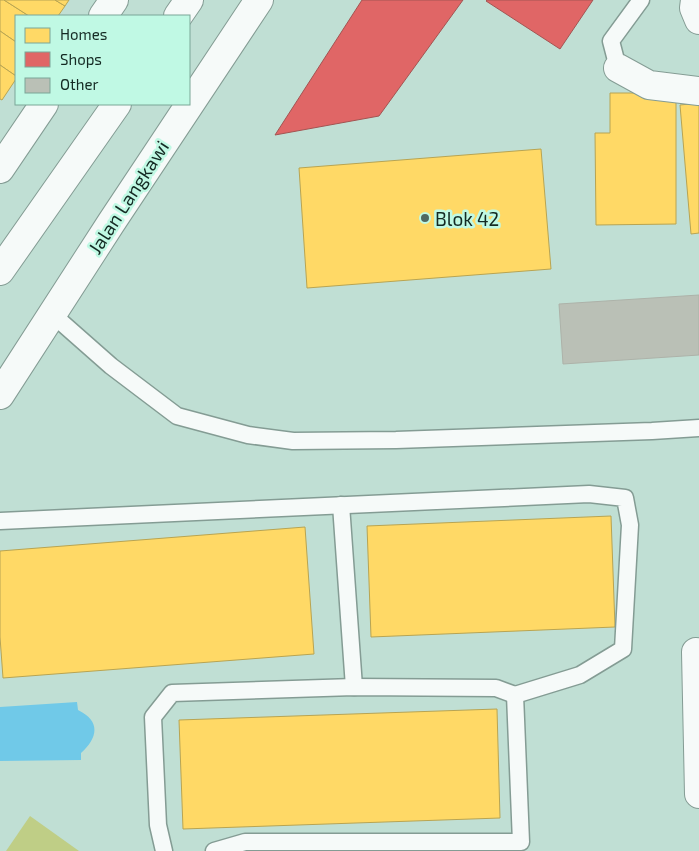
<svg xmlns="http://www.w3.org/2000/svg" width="699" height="851" viewBox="0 0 699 851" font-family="'Exo 2',sans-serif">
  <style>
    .green { fill: #bfce86 }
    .water { fill: #70c9e8 }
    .homes { fill: #ffd966; stroke: #b8a452 }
    .shops { fill: #e06666; stroke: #a35452 }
    .building { fill: #bac0b6; stroke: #adb2a9 }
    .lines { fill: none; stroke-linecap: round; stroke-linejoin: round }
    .service-casing { stroke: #849c94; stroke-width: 19 }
    .minor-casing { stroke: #849c94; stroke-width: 30 }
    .tertiary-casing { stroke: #849c94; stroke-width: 30 }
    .service { stroke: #f6faf9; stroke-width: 16 }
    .minor { stroke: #f6faf9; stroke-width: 28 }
    .tertiary { stroke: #f6faf9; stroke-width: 28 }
    .poi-dot { fill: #506961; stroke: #c0f9e4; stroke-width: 2 }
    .labels { text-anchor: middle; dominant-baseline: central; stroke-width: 5; stroke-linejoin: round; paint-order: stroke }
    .street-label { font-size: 19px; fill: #142a23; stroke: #c0f9e4 }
    .poi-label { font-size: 19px; fill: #142a23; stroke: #c0f9e4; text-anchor: start }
  </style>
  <rect width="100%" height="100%" fill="#c0dfd4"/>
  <path class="green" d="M30 816 79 851H6Z"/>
  <path class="water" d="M77 702 78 710C101 721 98 738 81 753V760L0 761V707Z"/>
  <g class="homes">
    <path d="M0 0H4L29 16H16V42L0 31Z"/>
    <path d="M4 0H55L65 6 58 16H29Z"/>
    <path d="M55 0H69L65 6Z"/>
    <path d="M0 31 16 42V76L0 65Z"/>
    <path d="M0 65 16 76V79L2 100 0 99Z"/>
    <path d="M610 93H676V224L596 225 595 133H610Z"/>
    <path d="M699 103V233L691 234 680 105Z"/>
    <path d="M541 149 551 269 307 288 299 168Z"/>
    <path d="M611 516 615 627 371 637 367 526Z"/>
    <path d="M305 527 314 654 3 678 0 637V551Z"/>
    <path d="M497 709 500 818 183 829 179 720Z"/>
  </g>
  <g class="shops">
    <path d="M362 0H463L379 116 275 135Z"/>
    <path d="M487 0H593L560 49 486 1Z"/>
  </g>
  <path class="building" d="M699 295V355L563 364 559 304Z"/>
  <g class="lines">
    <g class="service-casing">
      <g id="service">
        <path d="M618 68 611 41 641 0"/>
        <path d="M52 314 111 366 177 416 248 435 293 441 396 440 652 431 699 428"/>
        <path d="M341 505 354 687"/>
        <path d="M0 521 589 494 625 498 630 525 623 649 580 675 515 695 521 842H245L214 851"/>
        <path d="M164 851 158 825 153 717 172 693 354 687 496 688 515 695"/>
      </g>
    </g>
    <g class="minor-casing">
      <g id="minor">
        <path d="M695 0 694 8 699 20"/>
        <path d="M103 16 114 0"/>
        <path d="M618 68 649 85 699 91"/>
        <path d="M0 169 44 104"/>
        <path d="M696 652 699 794"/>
      </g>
    </g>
    <g class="tertiary-casing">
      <g id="tertiary">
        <path d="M178 16 189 0"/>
        <path d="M0 271 117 104"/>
        <path d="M0 395 111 223 259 0"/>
      </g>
    </g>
    <use href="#service" class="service"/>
    <use href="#minor" class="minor"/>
    <use href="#tertiary" class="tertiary"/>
  </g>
  <circle class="poi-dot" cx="425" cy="218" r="5"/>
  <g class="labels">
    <g class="street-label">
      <text transform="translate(128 197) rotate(-57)">Jalan Langkawi</text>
    </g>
    <g class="poi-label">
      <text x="435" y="218">Blok 42</text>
    </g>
  </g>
  <rect x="15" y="15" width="175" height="90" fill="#c0f9e4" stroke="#7ba697"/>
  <rect x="25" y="28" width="25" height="15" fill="#ffd966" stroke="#7ba697"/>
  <text x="60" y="40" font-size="15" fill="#142a23">Homes</text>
  <rect x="25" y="52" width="25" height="15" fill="#e06666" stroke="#7ba697"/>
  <text x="60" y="65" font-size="15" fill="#142a23">Shops</text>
  <rect x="25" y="78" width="25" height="15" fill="#bac0b6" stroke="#7ba697"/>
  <text x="60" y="90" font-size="15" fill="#142a23">Other</text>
</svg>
